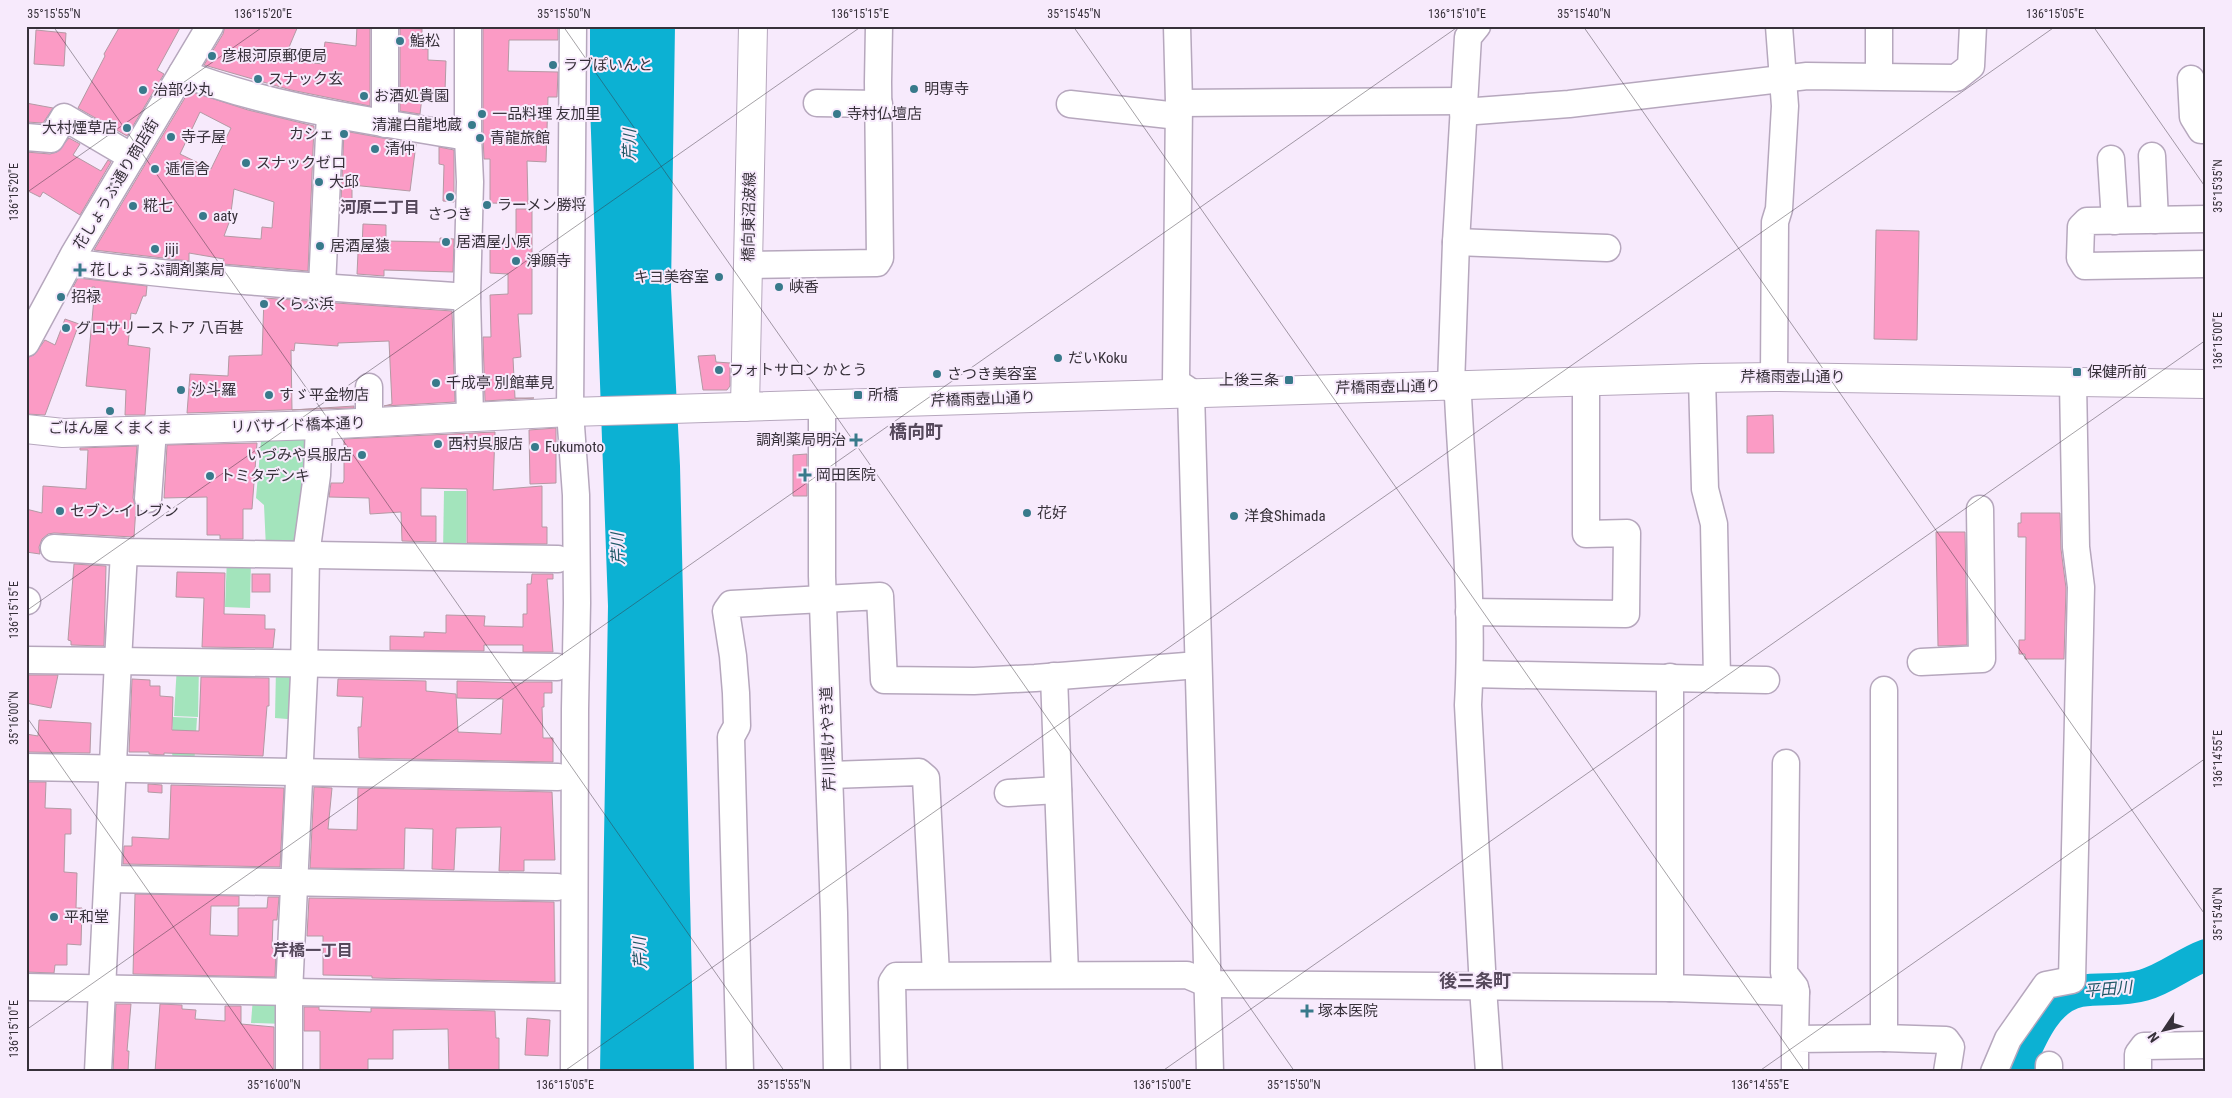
<svg xmlns="http://www.w3.org/2000/svg" width="2232" height="1098" viewBox="0 0 2232 1098" font-family="'Roboto Condensed','Noto Sans JP',sans-serif">
  <style>
    .green { fill: #a3e4bc }
    .water { fill: #0cb1d3 }
    .lines { fill: none; stroke-linecap: round; stroke-linejoin: round }
    .river { stroke: #0cb1d3; stroke-width: 32 }
    .building { fill: #fb9bc5; stroke: #b499a4; fill-rule: evenodd }
    .minor-casing { stroke: #b6a7bd; stroke-width: 29 }
    .major-casing { stroke: #b6a7bd; stroke-width: 30 }
    .minor { stroke: #fff; stroke-width: 26 }
    .major { stroke: #fff; stroke-width: 28 }
    .ticks { fill: none; stroke: #37313a; stroke-width: 1; stroke-opacity: 0.45 }
    .poi-dot { fill: #387a8b; stroke: #f7eafc; stroke-width: 2 }
    .labels { text-anchor: middle; dominant-baseline: central; stroke-width: 4; stroke-linejoin: round; paint-order: stroke }
    .poi-label { font-size: 15px; fill: #37313a; stroke: #f7eafc; text-anchor: start }
    .street-label { font-size: 15px; fill: #37313a; stroke: #f7eafc }
    .water-label { font-size: 16px; font-style: italic; fill: #205867; stroke: #f7eafc }
    .neighbourhood-label { font-size: 16px; font-weight: bold; fill: #55485b; stroke: #f7eafc }
    .quarter-label { font-size: 18px; font-weight: bold; fill: #55485b; stroke: #f7eafc }
    .neatline { fill: none; stroke: #37313a; stroke-width: 2 }
    .ticks-label { font-size: 12px; text-anchor: middle; fill: #37313a }
  </style>
  <rect width="100%" height="100%" fill="#f7eafc"/>
  <g class="green">
    <path d="M313 439 302 541 266 548 264 505 256 498 261 441Z"/>
    <path d="M444 491H466V554H443Z"/>
    <path d="M227 558H251L250 608 225 607Z"/>
    <path d="M177 665H199L198 717 174 716Z"/>
    <path d="M276 668H298L299 720 275 718Z"/>
    <path d="M173 717 197 718 194 768 172 767Z"/>
    <path d="M253 997H285L286 1024 251 1023Z"/>
  </g>
  <path class="water" d="M590 26H675L671 288 680 466 694 1072H600L608 606 590 105Z"/>
  <g class="lines">
    <path class="river" d="M2016 1072C2029 1043 2044 998 2080 991 2102 987 2120 992 2144 985 2166 979 2184 963 2206 955"/>
  </g>
  <g class="building">
    <path d="M120 26H181L157 70 164 74 127 136 78 108 105 56 104 54Z"/>
    <path d="M225 26H298L284 59 322 64 325 42 356 46 357 26H370V106L291 90 204 65 223 34Z"/>
    <path d="M483 26H558V40H509L508 71 558 72 557 97H548L546 162 527 161 528 204 490 203V159H484L483 137Z"/>
    <path d="M400 28 422 29V49H428V60L446 61 445 91 423 89 420 114 400 111Z"/>
    <path d="M36 30 66 33 64 66 34 64Z"/>
    <path d="M189 91 248 110 314 126 308 271 223 264 224 259 189 253V261L94 250ZM200 112 231 128 211 169 180 154ZM234 189 274 202 272 228 262 227 261 239 224 236 230 220Z"/>
    <path d="M26 103 53 108 43 123 26 122Z"/>
    <path d="M344 131 416 144 410 191 352 185V203L341 202Z"/>
    <path d="M69 138 80 144 73 155 101 171 108 160 111 162 80 215 43 192 40 197 26 190V152L50 154 57 152Z"/>
    <path d="M439 147 454 150V202L443 201 444 165 439 164Z"/>
    <path d="M516 209H532V314H518L521 357 513 358 515 398H534L485 401 483 337H491L490 295 508 294V274L490 273V240H516Z"/>
    <path d="M363 224 386 225V241L440 242V238L454 239 453 272 384 270V276L357 274 358 253H360L362 248Z"/>
    <path d="M1876 230 1919 231 1917 340 1874 339Z"/>
    <path d="M78 278 147 286 146 296H143L136 314 131 313 128 345 150 348 145 415H125L126 390 86 386 95 287H92L89 297 71 291Z"/>
    <path d="M264 298 452 311 455 402 384 406 392 404 389 341 338 343V346L295 343 294 351 291 350 292 410 354 406V408L318 409 187 413 190 374 228 376 229 356 262 355Z"/>
    <path d="M65 319 79 324 45 415 26 414V358L34 355 45 340 55 345Z"/>
    <path d="M715 355 716 362 730 363V386L727 390H703L698 356Z"/>
    <path d="M1773 415 1774 453H1747V416Z"/>
    <path d="M556 428V483L530 484 529 430Z"/>
    <path d="M495 432 493 490 542 486V527H547V544L467 543V489L421 488V516H436V542L402 541 401 512 370 514 369 498 329 497 331 483H343L344 480V439Z"/>
    <path d="M257 443 252 509H243V539H220V535H207V497L164 498 167 445Z"/>
    <path d="M137 446 133 498 136 507 134 537 54 533 48 534 42 539 39 547 40 554 26 552V509L42 513 43 486 86 489 88 450H80V448Z"/>
    <path d="M807 454V496H793V455Z"/>
    <path d="M2021 513H2060L2061 549 2066 588 2064 659H2025V654H2019V640H2025L2026 537H2018V523H2021Z"/>
    <path d="M1936 532H1965L1967 645 1938 646Z"/>
    <path d="M74 564 106 566 104 646 71 645V641L68 640Z"/>
    <path d="M177 572 225 573 224 614 265 615V629H275L273 648 202 647 204 598 176 597Z"/>
    <rect x="252" y="574" width="18" height="18"/>
    <path d="M532 574H553V579H547L553 652H523V645H484V651L390 650V636L424 637V632L446 633V615L485 616 484 626 523 627V614H527V584H531Z"/>
    <path d="M26 675H58L51 708 26 703Z"/>
    <path d="M201 677 269 678V706H267L263 756 164 753V755L149 754V752H129L132 679 150 680V686H160V696L173 697 172 730 199 731Z"/>
    <path d="M338 679 426 681V691L456 694 458 732 501 734 503 699 457 698V681L523 683V682H552V693H544V707H542L543 738H553V762L359 758 358 727H361L363 697 337 696Z"/>
    <path d="M39 720 91 723 90 753 26 752V734L38 736Z"/>
    <path d="M26 782H46L45 808 71 809V834H65L64 872 77 873 76 908H82L81 945 67 944V965H55L54 973 26 972Z"/>
    <path d="M148 784 162 785V793L148 792Z"/>
    <path d="M171 785 284 788 280 867 123 864 124 846H132V837L169 839Z"/>
    <path d="M314 787 332 788 328 829 357 830 358 788 552 792 555 860H524V871H499L501 827 456 828 454 870 432 869 433 829 405 828 404 869 310 868Z"/>
    <path d="M135 894 239 896V906H211L210 935 238 936V908H267L268 897H279L277 920H273L272 948 276 949 275 977 133 974Z"/>
    <path d="M309 898 554 902 555 982 372 978V976L323 975V936H307Z"/>
    <path d="M116 1004H131L127 1051H129L128 1072H113Z"/>
    <path d="M160 1004 182 1005V1009L196 1010 195 1019 225 1021V1006H241V1024L274 1027V1072H155Z"/>
    <path d="M304 1007H319V1010L371 1012V1008L495 1011 496 1038H499V1072H449L448 1029 393 1030V1059H368V1072H320V1031H304Z"/>
    <path d="M527 1018 550 1020 548 1056 525 1055Z"/>
  </g>
  <g class="lines">
    <g class="minor-casing">
      <g id="minor">
        <path d="M468 26V137L470 182 467 297 470 416"/>
        <path d="M573 26 570 412 576 495 577 603 575 709 574 1072"/>
        <path d="M1177 26 1179 103 1176 382 1191 392 1210 1072"/>
        <path d="M1477 26 1468 37 1456 242 1451 386 1458 396C1463 498 1474 602 1468 705L1483 988 1489 1072"/>
        <path d="M1879 26V76"/>
        <path d="M182 73C273 108 372 121 468 137"/>
        <path d="M2191 79 2193 117 2201 130H2206"/>
        <path d="M817 103 879 104"/>
        <path d="M1179 103 1464 101"/>
        <path d="M1070 104 1178 116"/>
        <path d="M1463 112 1569 104 1807 76 1956 78 1971 66 1973 26"/>
        <path d="M385 124V26"/>
        <path d="M26 137 51 139 64 117 132 157"/>
        <path d="M2152 156 2155 220"/>
        <path d="M2111 159 2115 221"/>
        <path d="M2206 219 2087 221 2081 227 2080 258 2085 266 2206 264"/>
        <path d="M1456 242 1607 248"/>
        <path d="M70 262C201 280 335 288 467 297"/>
        <path d="M749 265 877 263 880 258 878 82 879 26"/>
        <path d="M322 287 330 114"/>
        <path d="M26 343 74 254 210 26"/>
        <path d="M1774 377 1775 222 1779 209 1785 106 1779 26"/>
        <path d="M1702 378 1705 489 1714 524 1717 679"/>
        <path d="M369 387V422"/>
        <path d="M822 405V576L834 913 837 1072"/>
        <path d="M148 499 153 430"/>
        <path d="M54 548 124 552 558 559"/>
        <path d="M26 601H27"/>
        <path d="M1469 612 1626 614 1627 533 1586 534V383"/>
        <path d="M26 660 118 661 124 552"/>
        <path d="M1921 662 1982 659 1980 509"/>
        <path d="M1470 674 1766 680"/>
        <path d="M1054 676 1065 974"/>
        <path d="M1884 690V1038L1946 1040 1951 1047 1947 1072"/>
        <path d="M26 767 558 777"/>
        <path d="M830 775 919 772 926 778 936 975"/>
        <path d="M1008 793 1058 790"/>
        <path d="M109 879 557 887"/>
        <path d="M26 987 560 997"/>
        <path d="M1670 988V677"/>
        <path d="M1795 1039 1796 992"/>
        <path d="M2049 1065V1072"/>
        <path d="M98 1072 118 661 557 667"/>
        <path d="M289 1072V993L304 675 306 555 317 475 319 425"/>
        <path d="M740 1072 731 737 737 726 736 693 733 656 726 611 731 604 880 596 884 680 974 681 1035 678 1198 665"/>
        <path d="M894 1072 892 982 896 976 1187 975 1208 984 1670 988 1796 992 1795 987 1784 973 1786 763"/>
        <path d="M1795 1072V1039L1884 1038"/>
        <path d="M1994 1072 2008 1039 2046 985 2072 980 2081 587 2076 547 2073 382"/>
        <path d="M2138 1072V1054L2144 1046 2206 1045"/>
      </g>
    </g>
    <g class="major-casing">
      <g id="major">
        <path d="M745 407 753 26"/>
        <path d="M26 429 63 433 319 425 570 412 1702 378 1774 377 2206 384"/>
      </g>
    </g>
    <use href="#minor" class="minor"/>
    <use href="#major" class="major"/>
  </g>
  <path class="ticks" d="M53 26 785 1072M563 26 1295 1072M1073 26 1805 1072M1583 26 2206 916M2093 26 2206 188M26 193 264 26M26 611 862 26M26 716 275 1072M26 1030 1459 26M563 1072 2056 26M1161 1072 2206 340M1758 1072 2206 758"/>
  <g class="poi-dot">
    <circle cx="400" cy="41" r="5"/>
    <circle cx="212" cy="56" r="5"/>
    <circle cx="553" cy="65" r="5"/>
    <circle cx="258" cy="79" r="5"/>
    <circle cx="914" cy="89" r="5"/>
    <circle cx="143" cy="90" r="5"/>
    <circle cx="364" cy="96" r="5"/>
    <circle cx="482" cy="114" r="5"/>
    <circle cx="837" cy="114" r="5"/>
    <circle cx="472" cy="125" r="5"/>
    <circle cx="127" cy="128" r="5"/>
    <circle cx="344" cy="134" r="5"/>
    <circle cx="171" cy="137" r="5"/>
    <circle cx="480" cy="138" r="5"/>
    <circle cx="375" cy="149" r="5"/>
    <circle cx="246" cy="163" r="5"/>
    <circle cx="155" cy="169" r="5"/>
    <circle cx="319" cy="182" r="5"/>
    <circle cx="450" cy="197" r="5"/>
    <circle cx="487" cy="205" r="5"/>
    <circle cx="133" cy="206" r="5"/>
    <circle cx="203" cy="216" r="5"/>
    <circle cx="446" cy="242" r="5"/>
    <circle cx="320" cy="246" r="5"/>
    <circle cx="155" cy="249" r="5"/>
    <circle cx="516" cy="261" r="5"/>
    <path d="M77.5 262.5h5v5h5v5h-5v5h-5v-5h-5v-5h5z"/>
    <circle cx="719" cy="277" r="5"/>
    <circle cx="779" cy="287" r="5"/>
    <circle cx="61" cy="297" r="5"/>
    <circle cx="264" cy="304" r="5"/>
    <circle cx="66" cy="328" r="5"/>
    <circle cx="1058" cy="358" r="5"/>
    <circle cx="719" cy="370" r="5"/>
    <rect x="2072" y="367" width="10" height="10" rx="2.5"/>
    <circle cx="937" cy="374" r="5"/>
    <rect x="1284" y="375" width="10" height="10" rx="2.5"/>
    <circle cx="436" cy="383" r="5"/>
    <circle cx="181" cy="390" r="5"/>
    <circle cx="269" cy="395" r="5"/>
    <rect x="853" y="390" width="10" height="10" rx="2.5"/>
    <circle cx="110" cy="411" r="5"/>
    <path d="M853.5 432.5h5v5h5v5h-5v5h-5v-5h-5v-5h5z"/>
    <circle cx="438" cy="444" r="5"/>
    <circle cx="535" cy="447" r="5"/>
    <circle cx="362" cy="455" r="5"/>
    <path d="M802.5 467.5h5v5h5v5h-5v5h-5v-5h-5v-5h5z"/>
    <circle cx="210" cy="476" r="5"/>
    <circle cx="60" cy="511" r="5"/>
    <circle cx="1027" cy="513" r="5"/>
    <circle cx="1234" cy="516" r="5"/>
    <circle cx="54" cy="917" r="5"/>
    <path d="M1304.5 1003.5h5v5h5v5h-5v5h-5v-5h-5v-5h5z"/>
  </g>
  <g class="labels">
    <g class="poi-label">
      <text x="410" y="41">鮨松</text>
      <text x="222" y="56">彦根河原郵便局</text>
      <text x="563" y="65">ラブぽいんと</text>
      <text x="268" y="79">スナック玄</text>
      <text x="924" y="89">明専寺</text>
      <text x="153" y="90">治部少丸</text>
      <text x="374" y="96">お酒処貴園</text>
      <text x="492" y="114">一品料理 友加里</text>
      <text x="847" y="114">寺村仏壇店</text>
      <text x="462" y="125" text-anchor="end">清瀧白龍地蔵</text>
      <text x="117" y="128" text-anchor="end">大村煙草店</text>
      <text x="334" y="134" text-anchor="end">カシェ</text>
      <text x="181" y="137">寺子屋</text>
      <text x="490" y="138">青龍旅館</text>
      <text x="385" y="149">清仲</text>
      <text x="256" y="163">スナックゼロ</text>
      <text x="165" y="169">逓信舎</text>
      <text x="329" y="182">大邱</text>
      <text x="497" y="205">ラーメン勝将</text>
      <text x="143" y="206">糀七</text>
      <text x="450" y="214" text-anchor="middle">さつき</text>
      <text x="213" y="216">aaty</text>
      <text x="456" y="242">居酒屋小原</text>
      <text x="330" y="246">居酒屋猿</text>
      <text x="165" y="249">jiji</text>
      <text x="526" y="261">淨願寺</text>
      <text x="90" y="270">花しょうぶ調剤薬局</text>
      <text x="709" y="277" text-anchor="end">キヨ美容室</text>
      <text x="789" y="287">峡香</text>
      <text x="71" y="297">招禄</text>
      <text x="274" y="304">くらぶ浜</text>
      <text x="76" y="328">グロサリーストア 八百甚</text>
      <text x="1068" y="358">だいKoku</text>
      <text x="729" y="370">フォトサロン かとう</text>
      <text x="2087" y="372">保健所前</text>
      <text x="947" y="374">さつき美容室</text>
      <text x="1279" y="380" text-anchor="end">上後三条</text>
      <text x="446" y="383">千成亭 別館華見</text>
      <text x="191" y="390">沙斗羅</text>
      <text x="279" y="395">すゞ平金物店</text>
      <text x="868" y="395">所橋</text>
      <text x="110" y="428" text-anchor="middle">ごはん屋 くまくま</text>
      <text x="846" y="440" text-anchor="end">調剤薬局明治</text>
      <text x="448" y="444">西村呉服店</text>
      <text x="545" y="447">Fukumoto</text>
      <text x="352" y="455" text-anchor="end">いづみや呉服店</text>
      <text x="816" y="475">岡田医院</text>
      <text x="220" y="476">トミタデンキ</text>
      <text x="70" y="511">セブン-イレブン</text>
      <text x="1037" y="513">花好</text>
      <text x="1244" y="516">洋食Shimada</text>
      <text x="64" y="917">平和堂</text>
      <text x="1318" y="1011">塚本医院</text>
    </g>
    <g class="street-label">
      <text transform="translate(116 184) rotate(-59)">花しょうぶ通り商店街</text>
      <text transform="translate(749 217) rotate(-89)">橋向東沼波線</text>
      <text x="1793" y="377">芹橋雨壺山通り</text>
      <text transform="translate(1388 387) rotate(-1)">芹橋雨壺山通り</text>
      <text transform="translate(983 399) rotate(-2)">芹橋雨壺山通り</text>
      <text transform="translate(298 425) rotate(-2)">リバサイド橋本通り</text>
      <text transform="translate(828 739) rotate(-92)">芹川堤けやき道</text>
    </g>
    <g class="water-label">
      <text transform="translate(629 145) rotate(-90)">芹川</text>
      <text transform="translate(618 549) rotate(-92)">芹川</text>
      <text transform="translate(640 953) rotate(-93)">芹川</text>
      <text transform="translate(2108 989) rotate(-5)">平田川</text>
    </g>
    <g class="neighbourhood-label">
      <text x="380" y="207">河原二丁目</text>
      <text x="313" y="950">芹橋一丁目</text>
    </g>
    <g class="quarter-label">
      <text x="916" y="431">橋向町</text>
      <text x="1475" y="980">後三条町</text>
    </g>
  </g>
  <rect width="2232" height="1098" fill="none" stroke="#f7eafc" stroke-width="55"/>
  <g transform="translate(2164 1030) rotate(235)" stroke="#f7eafc" stroke-width="4" paint-order="stroke">
  <path d="M0-4L9 19L0 12L-9 19Z" fill="#37313a"/>
  <text y="-8" font-size="14" font-weight="bold" text-anchor="middle" fill="#37313a">N</text>
  </g>
  <rect x="28" y="28" width="2176" height="1042" class="neatline"/>
  <g class="ticks-label">
    <text x="54" y="18">35°15'55"N</text>
    <text x="263" y="18">136°15'20"E</text>
    <text x="564" y="18">35°15'50"N</text>
    <text x="860" y="18">136°15'15"E</text>
    <text x="1074" y="18">35°15'45"N</text>
    <text x="1457" y="18">136°15'10"E</text>
    <text x="1584" y="18">35°15'40"N</text>
    <text x="2055" y="18">136°15'05"E</text>
    <text transform="translate(2218 186) rotate(-90)" y="4">35°15'35"N</text>
    <text transform="translate(14 192) rotate(-90)" y="4">136°15'20"E</text>
    <text transform="translate(2218 341) rotate(-90)" y="4">136°15'00"E</text>
    <text transform="translate(14 610) rotate(-90)" y="4">136°15'15"E</text>
    <text transform="translate(14 718) rotate(-90)" y="4">35°16'00"N</text>
    <text transform="translate(2218 759) rotate(-90)" y="4">136°14'55"E</text>
    <text transform="translate(2218 914) rotate(-90)" y="4">35°15'40"N</text>
    <text transform="translate(14 1029) rotate(-90)" y="4">136°15'10"E</text>
    <text x="274" y="1089">35°16'00"N</text>
    <text x="565" y="1089">136°15'05"E</text>
    <text x="784" y="1089">35°15'55"N</text>
    <text x="1162" y="1089">136°15'00"E</text>
    <text x="1294" y="1089">35°15'50"N</text>
    <text x="1760" y="1089">136°14'55"E</text>
  </g>
</svg>
